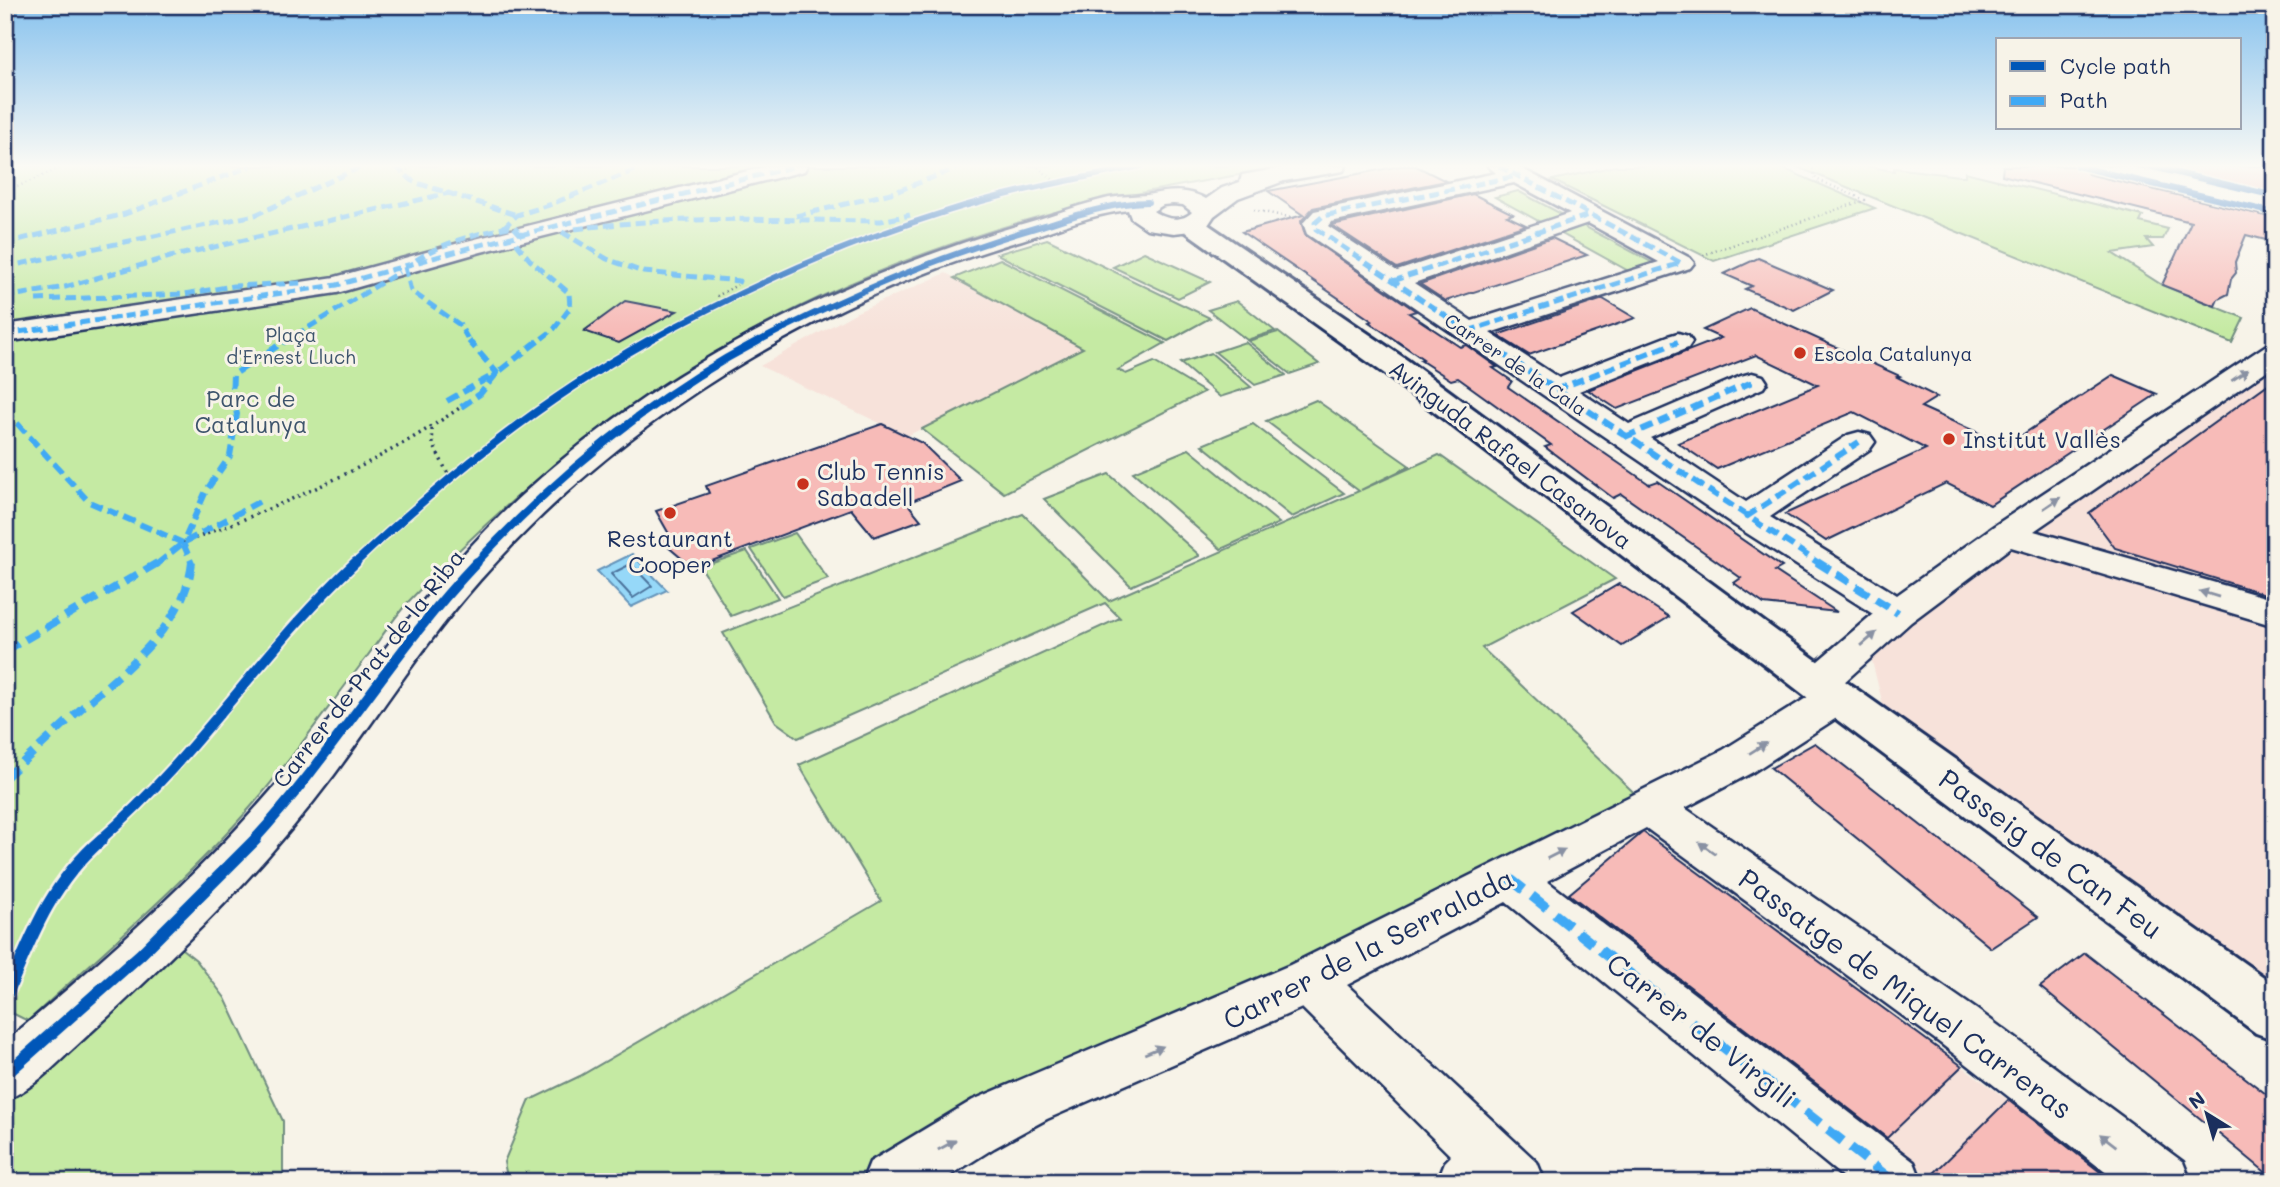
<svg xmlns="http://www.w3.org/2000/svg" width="2280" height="1187" viewBox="0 0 2280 1187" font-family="Mali,sans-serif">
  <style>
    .built { fill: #f7e2da }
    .green { fill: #c5eaa3; stroke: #708c80; stroke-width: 2 }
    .water { fill: #96d8f8; stroke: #6594ba; stroke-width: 2 }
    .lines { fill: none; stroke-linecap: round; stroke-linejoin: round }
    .shore { stroke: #4c739c; stroke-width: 2 }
    .building { fill: #f7bbb8; stroke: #1b2f5e; stroke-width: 2 }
    .street-casing { stroke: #1b2f5e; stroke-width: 5 }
    .secondary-casing { stroke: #1b2f5e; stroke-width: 6 }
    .path-far1 { stroke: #1b2f5e; stroke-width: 2.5; stroke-dasharray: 1 3.5; stroke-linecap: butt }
    .path { stroke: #1b2f5e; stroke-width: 3.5; stroke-dasharray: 2 4.5; stroke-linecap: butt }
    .street { fill: #f7f3e8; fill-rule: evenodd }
    .secondary { fill: #f7f3e8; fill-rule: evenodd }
    .quiet-far3 { stroke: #3fa9f5; stroke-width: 5; stroke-dasharray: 10 5; stroke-linecap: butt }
    .quiet-far2 { stroke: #3fa9f5; stroke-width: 6; stroke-dasharray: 12 6; stroke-linecap: butt }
    .quiet-far1 { stroke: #3fa9f5; stroke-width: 8; stroke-dasharray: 15 8; stroke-linecap: butt }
    .quiet { stroke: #3fa9f5; stroke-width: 10; stroke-dasharray: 19 10; stroke-linecap: butt }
    .cycleway-far3-casing { stroke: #f7f3e8; stroke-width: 9 }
    .cycleway-far2-casing { stroke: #f7f3e8; stroke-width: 11 }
    .cycleway-far1-casing { stroke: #f7f3e8; stroke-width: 14 }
    .cycleway-casing { stroke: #f7f3e8; stroke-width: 17 }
    .cycleway-far3 { stroke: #0057b8; stroke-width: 6 }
    .cycleway-far2 { stroke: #0057b8; stroke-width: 8 }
    .cycleway-far1 { stroke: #0057b8; stroke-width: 10 }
    .cycleway { stroke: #0057b8; stroke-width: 12 }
    .oneway { fill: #8991a3 }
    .poi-dot { fill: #c8321e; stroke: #f7f3e8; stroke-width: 2.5 }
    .labels { text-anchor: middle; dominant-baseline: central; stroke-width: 6; stroke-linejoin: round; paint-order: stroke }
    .far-park-label { font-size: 19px; fill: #3d546c; stroke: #f7f3e8 }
    .far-poi-label { font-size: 19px; fill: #1b2f5e; stroke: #f7f3e8; text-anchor: start }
    .far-street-label { font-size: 19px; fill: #1b2f5e; stroke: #f7f3e8 }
    .park-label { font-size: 23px; fill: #3d546c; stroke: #f7f3e8 }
    .poi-label { font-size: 23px; fill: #1b2f5e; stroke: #f7f3e8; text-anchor: start }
    .street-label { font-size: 23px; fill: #1b2f5e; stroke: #f7f3e8 }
    .near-street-label { font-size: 28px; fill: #1b2f5e; stroke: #f7f3e8 }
  </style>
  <rect width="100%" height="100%" fill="#f7f3e8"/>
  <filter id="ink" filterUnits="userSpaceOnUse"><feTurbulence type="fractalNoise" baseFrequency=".0143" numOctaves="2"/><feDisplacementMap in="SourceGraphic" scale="14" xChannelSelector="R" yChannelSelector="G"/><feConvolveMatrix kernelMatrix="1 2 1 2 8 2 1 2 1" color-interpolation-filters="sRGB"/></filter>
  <g filter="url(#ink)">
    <g class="built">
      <path d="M946 273 1083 348 907 436 760 366 857 312Z"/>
      <path d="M2275 353V1003L1884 709 1867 641Z"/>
      <path d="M1962 1066 2008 1100 1930 1177 1885 1139Z"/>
    </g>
    <g class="green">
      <path d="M5 166H1288C1208 181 1127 193 1048 214 791 284 592 407 409 601 393 619 380 639 366 658 329 706 294 756 255 802 187 881 105 950 28 1021L8 1011 5 1013Z"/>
      <path d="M1615 166H1778L1875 208 1714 261 1552 180Z"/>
      <path d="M1795 166H1865L1894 171V168L1959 176H1965V172L2143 216 2140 222 2168 229 2163 239H2146L2153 247 2112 253 2162 285 2244 318 2232 343Z"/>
      <path d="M1518 191 1659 266 1634 274 1495 197Z"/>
      <path d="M1047 239 1210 318 1168 341 997 254Z"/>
      <path d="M1144 252 1210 282 1178 298 1113 267Z"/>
      <path d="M1000 259 1165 343 1118 370 1126 374 1154 362 1204 392 1004 493 922 429 1083 348 954 278Z"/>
      <path d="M1237 301 1275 331 1247 340 1208 310Z"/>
      <path d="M1278 332 1319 364 1290 374 1248 341Z"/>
      <path d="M1245 342 1286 375 1255 385 1215 352Z"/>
      <path d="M1211 353 1251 387 1220 397 1180 363Z"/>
      <path d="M1316 400 1410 466 1361 490 1439 455 1615 579 1482 648 1648 806 891 1182H508L504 1162 530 1100 580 1076 881 901 799 765 1120 618 1105 603 798 738 776 722 723 633 1023 514 1109 601 1359 491 1266 421Z"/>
      <path d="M1253 424 1344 493 1292 517 1202 445Z"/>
      <path d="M1189 449 1279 523 1221 549 1133 472Z"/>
      <path d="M1109 474 1199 555V556L1131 586 1044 499Z"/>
      <path d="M795 533 828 579 783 596 751 549Z"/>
      <path d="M747 551 778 598 731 616 701 567Z"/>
      <path d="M163 934 196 960 225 998 283 1121V1182H5V1075Z"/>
    </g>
    <path class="water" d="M632 554 667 590 631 607 597 571Z"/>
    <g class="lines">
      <path class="shore" d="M631 564 652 586 633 598 611 574Z"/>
    </g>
    <g class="building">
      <path d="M1400 166H1416L1446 181 1313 208 1301 221 1305 235 1416 311 1409 313 1460 347 1466 345 1497 367 1493 368 1512 381 1508 387 1649 484 1657 481 1782 567 1775 571 1837 612 1764 604 1734 583 1741 578 1621 494 1613 498 1545 447 1551 445 1458 378 1451 380 1420 360 1423 359 1369 322 1372 321 1242 232 1303 215 1268 191Z"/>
      <path d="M2003 166H2082L2088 174 2275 218V227L2270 241 2246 235 2235 262 2236 273 2231 279 2228 294 2218 299 2215 306 2162 285 2191 222 2002 175Z"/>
      <path d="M2140 166H2275V197Z"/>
      <path d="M1473 194 1513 214 1507 216 1526 225 1397 268 1332 225Z"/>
      <path d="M1552 238 1587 255 1446 301 1420 284Z"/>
      <path d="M1758 258 1833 290 1794 310 1745 289 1752 286 1724 274Z"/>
      <path d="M1603 299 1635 318 1529 355 1497 335Z"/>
      <path d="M625 301 677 311 619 343 584 331Z"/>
      <path d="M1750 308 1900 376 1897 377 1937 397 1921 407 1994 440 1997 438 2010 441 2022 435 2113 375 2157 394 1990 505 1946 483 1826 541 1785 514 1926 449 1854 412 1717 469 1678 443 1818 385 1756 355 1617 409 1588 390 1721 338 1703 330Z"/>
      <path d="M2275 379V597L2115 548 2089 513Z"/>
      <path d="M882 424 922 443 961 481 907 503 921 520 874 537 851 509 693 568 660 540 669 534 656 511 709 493 706 486Z"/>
      <path d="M1619 584 1669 617 1622 646 1573 611Z"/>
      <path d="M1815 743 2005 891 2038 917 1991 948 1771 768Z"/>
      <path d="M1643 832 1962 1066 1887 1138 1569 894Z"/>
      <path d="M2085 953 2275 1101V1180L2040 987Z"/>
      <path d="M2008 1100 2113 1182H1925Z"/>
    </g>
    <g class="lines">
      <g class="street-casing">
        <g id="street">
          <path d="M768 166H807L804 171 481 252 337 293 5 342V325L335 277 463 242Z"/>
          <path d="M1292 166H1346L1343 171 1284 181 1238 198 1214 216 1208 225 1191 231 1174 233 1147 229 1131 218 1128 210C1092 214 1057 229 1022 240 814 302 623 418 480 580 426 641 382 710 334 775 288 836 237 893 182 946 147 981 111 1014 75 1047 53 1067 33 1089 5 1100V1042C101 962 195 879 276 785 353 696 417 598 501 515 646 372 835 279 1029 222 1056 214 1082 204 1109 198 1122 196 1135 196 1147 195 1169 191 1186 188 1206 199L1222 188 1240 182 1242 175ZM1173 204 1183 205 1192 212C1181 223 1165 219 1153 211L1163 205Z"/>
          <path d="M1488 166H1517L1690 258 1694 263 1690 268 1490 333 1559 378 1668 336 1678 333 1688 336 1692 342 1688 348 1579 391 1629 424 1741 376 1752 373 1763 376 1767 382 1763 388 1650 438 1746 502 1848 435 1859 432 1870 435 1875 442 1870 449 1770 517 1897 595 1994 526 2265 346 2275 343V365L2034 531 2275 600V626L2011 547 1911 622 1842 684 1852 688 1858 698 1852 708 1753 772 1685 808 1976 1009 2183 1162 2191 1182H2118L1940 1043 1646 828 1547 881 1914 1162 1922 1182H1849L1506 902 1347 985 1537 1162 1545 1182H1437L1445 1162 1451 1156 1302 1008 1047 1119 994 1148 940 1182H862L870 1162 973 1100 1290 965 1723 750 1811 695 1804 693 1798 683 1804 673 1873 614 1734 525 1307 234 1303 223 1314 211 1496 173ZM1514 183 1570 213 1397 271 1328 226 1331 222ZM1588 223 1659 262 1472 321 1414 283Z"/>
        </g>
      </g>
      <g class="secondary-casing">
        <g id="secondary">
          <path d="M2085 166H2128L2275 200V216L2089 171Z"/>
          <path d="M1191 216 1200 219 1407 360 1842 679 2275 985V1040L2256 1033 1812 701 1385 374 1182 229 1178 224 1182 219Z"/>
        </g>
      </g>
      <g class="path-far1">
        <path d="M1038 167 1053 180"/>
        <path d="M403 172 414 166"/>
        <path d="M5 192 65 166"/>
        <path d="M1254 210 1293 218"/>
        <path d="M1703 255 1865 200 1816 179 1812 166"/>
        <path d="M717 296 737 285"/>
      </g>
      <g class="path">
        <path d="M432 429 433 444 450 478"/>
        <path d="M183 543C278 507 377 465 461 407"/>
      </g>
      <use href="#street" class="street"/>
      <use href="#secondary" class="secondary"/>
      <g class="quiet-far3">
        <path d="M395 166 414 182 517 215"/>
        <path d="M1499 166 1681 263"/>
        <path d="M796 216 895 192 962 166"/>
        <path d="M503 228 517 215 549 205 645 166"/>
        <path d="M575 229C676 215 779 220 881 221L910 215"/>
        <path d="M562 232 607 259 643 272 739 281 737 285"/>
        <path d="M5 243 125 214 251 166"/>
        <path d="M516 243 530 260 569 293 570 308 554 329 536 343"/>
        <path d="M416 260C446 241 479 233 513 226L521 235"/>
        <path d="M5 267 255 215 363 166"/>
        <path d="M405 267 411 291 460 325 470 343"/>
        <path d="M1393 281 1589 215"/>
        <path d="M5 297 65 287 170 257 449 193"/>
        <path d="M36 300 184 294 233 286 301 283"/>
        <path d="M1468 331 1681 263"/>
        <path d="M5 334 337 285 472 247 796 166"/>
        <path d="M283 343 399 272"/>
        <path d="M1486 343 1316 229 1315 223 1323 216 1516 176"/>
      </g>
      <g class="quiet-far2">
        <path d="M1483 341 1820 564"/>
        <path d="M1555 390 1678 342"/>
        <path d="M447 401 497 373 469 341"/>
        <path d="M461 407 480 394 497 373 538 341"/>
        <path d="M5 410 89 502 183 543 206 491 230 456 237 414 232 399 233 375 285 341"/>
        <path d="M1625 437 1752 382"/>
        <path d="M1746 517 1859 442"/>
        <path d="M183 543 192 564"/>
        <path d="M157 564 183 543 264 499"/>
      </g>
      <g class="quiet-far1">
        <path d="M1817 562 1898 613"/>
        <path d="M5 651 159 562"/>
        <path d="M5 778C32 754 58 730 85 705 128 667 186 623 192 562"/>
      </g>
      <path class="quiet" d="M1509 878 1894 1182"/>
      <g class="cycleway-far3-casing">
        <g id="cycleway-far3">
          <path d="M2077 166 2275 213"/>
          <path d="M2148 166 2275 196"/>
          <path d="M645 343C742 289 842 244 948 211 1011 191 1076 179 1141 166"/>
          <path d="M755 343C847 295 939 256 1038 227 1075 216 1109 203 1148 202"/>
        </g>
      </g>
      <g class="cycleway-far2-casing">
        <g id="cycleway-far2">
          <path d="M354 564C444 479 540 401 648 341"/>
          <path d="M475 564C557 476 651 397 758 341"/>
        </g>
      </g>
      <g class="cycleway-far1-casing">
        <g id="cycleway-far1">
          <path d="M100 840C197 756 263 649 356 562"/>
          <path d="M254 840C334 753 395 648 477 562"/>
        </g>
      </g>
      <g class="cycleway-casing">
        <g id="cycleway">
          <path d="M5 999C31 937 50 884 102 839"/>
          <path d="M5 1075 141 954 256 839"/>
        </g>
      </g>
      <use href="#cycleway-far3" class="cycleway-far3"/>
      <use href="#cycleway-far2" class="cycleway-far2"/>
      <use href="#cycleway-far1" class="cycleway-far1"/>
      <use href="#cycleway" class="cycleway"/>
    </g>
    <defs><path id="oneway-solid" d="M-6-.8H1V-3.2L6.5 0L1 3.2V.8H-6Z" transform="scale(1.75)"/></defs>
    <g class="oneway">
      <use href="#oneway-solid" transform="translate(2240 375) rotate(-34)"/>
      <use href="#oneway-solid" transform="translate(2052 503) rotate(-34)"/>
      <use href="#oneway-solid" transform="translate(2209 594) rotate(-163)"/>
      <use href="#oneway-solid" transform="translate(1869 639) rotate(-41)"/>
      <use href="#oneway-solid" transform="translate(1758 748) rotate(-32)"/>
      <use href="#oneway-solid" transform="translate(1707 848) rotate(-145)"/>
      <use href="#oneway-solid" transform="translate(1556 854) rotate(-27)"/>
      <use href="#oneway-solid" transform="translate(1154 1050) rotate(-22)"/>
      <use href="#oneway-solid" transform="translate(2108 1140) rotate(-143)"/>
      <use href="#oneway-solid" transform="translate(947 1145) rotate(-29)"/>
    </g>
  </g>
  <linearGradient id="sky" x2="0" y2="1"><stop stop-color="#87c2ee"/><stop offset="0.5" stop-color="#fbfaf5"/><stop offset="1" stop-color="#fbfaf5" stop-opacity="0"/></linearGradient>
  <rect width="2280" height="332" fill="url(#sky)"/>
  <g class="poi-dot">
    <circle cx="1800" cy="353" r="7"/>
    <circle cx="1949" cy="439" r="7"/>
    <circle cx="803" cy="484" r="7"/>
    <circle cx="670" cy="513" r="7"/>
  </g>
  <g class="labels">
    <g class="far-park-label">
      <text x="291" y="334">Plaça<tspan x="291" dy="22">d'Ernest Lluch</tspan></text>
    </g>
    <g class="far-poi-label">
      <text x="1814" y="353">Escola Catalunya</text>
    </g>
    <g class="far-street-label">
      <text transform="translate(1516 364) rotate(34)">Carrer de la Cala</text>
    </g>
    <g class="park-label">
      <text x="251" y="398">Parc de<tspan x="251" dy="26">Catalunya</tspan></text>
    </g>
    <g class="poi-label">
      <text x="1963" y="439">Institut Vallès</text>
      <text x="817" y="471">Club Tennis<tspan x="817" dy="26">Sabadell</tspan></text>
      <text x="670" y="538" text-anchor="middle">Restaurant<tspan x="670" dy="26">Cooper</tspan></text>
    </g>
    <g class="street-label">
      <text transform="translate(1511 454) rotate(37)">Avinguda Rafael Casanova</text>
      <text transform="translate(368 668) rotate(-52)">Carrer de Prat de la Riba</text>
    </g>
    <g class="near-street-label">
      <text transform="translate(2051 853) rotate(36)">Passeig de Can Feu</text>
      <text transform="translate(1368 948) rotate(-27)">Carrer de la Serralada</text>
      <text transform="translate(1906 993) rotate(36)">Passatge de Miquel Carreras</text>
      <text transform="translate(1702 1030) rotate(38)">Carrer de Virgili</text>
    </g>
  </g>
  <rect width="2280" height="1187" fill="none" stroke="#f7f3e8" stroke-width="28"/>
  <rect x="14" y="14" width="2252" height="1159" fill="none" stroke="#1b2f5e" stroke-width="2.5" filter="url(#ink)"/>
  <rect x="1996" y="38" width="245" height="91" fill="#f7f3e8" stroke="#9fa5b1" stroke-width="2"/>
  <rect x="2010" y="61" width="35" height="10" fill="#0057b8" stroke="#9fa5b1" stroke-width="2"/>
  <text x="2060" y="74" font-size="21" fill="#1b2f5e">Cycle path</text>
  <rect x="2010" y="96" width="35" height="10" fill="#3fa9f5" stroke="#9fa5b1" stroke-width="2"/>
  <text x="2060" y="108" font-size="21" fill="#1b2f5e">Path</text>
  <g transform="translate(2207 1114) rotate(323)" stroke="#f7f3e8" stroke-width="5" paint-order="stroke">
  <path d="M0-5L12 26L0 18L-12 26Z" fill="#1b2f5e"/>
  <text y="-10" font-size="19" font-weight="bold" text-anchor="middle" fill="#1b2f5e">N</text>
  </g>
</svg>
